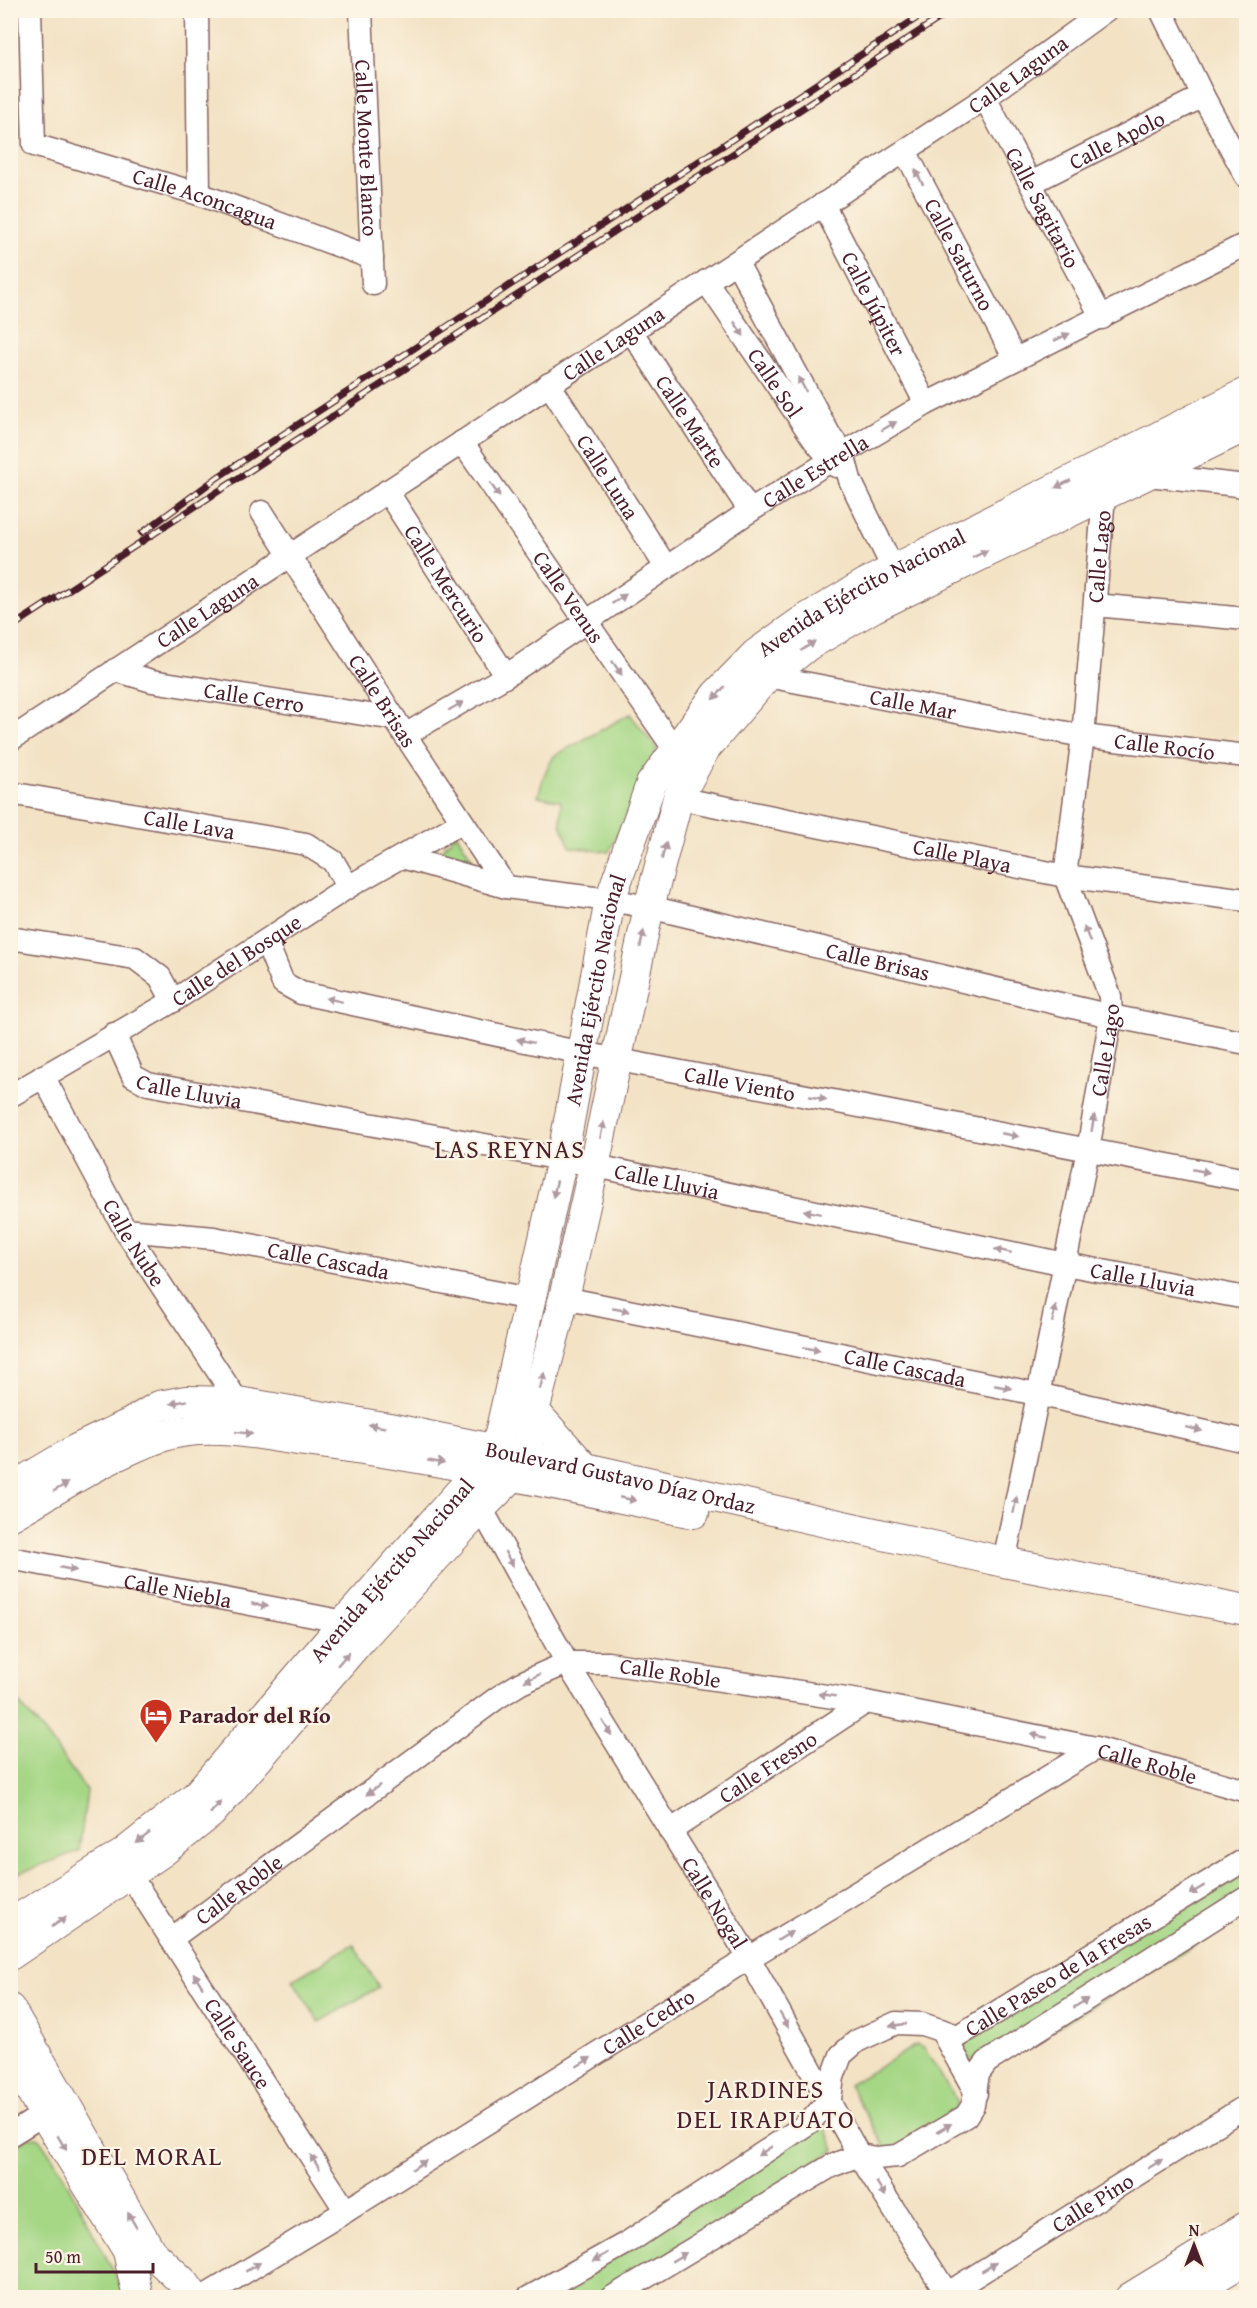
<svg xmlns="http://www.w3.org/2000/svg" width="1257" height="2308" viewBox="0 0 1257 2308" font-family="'Gentium Book Plus',serif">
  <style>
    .green { fill: #a5d785; stroke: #787b58; stroke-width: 1.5 }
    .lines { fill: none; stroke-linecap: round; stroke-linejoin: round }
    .minor-casing { stroke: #856361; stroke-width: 25 }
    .major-casing { stroke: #856361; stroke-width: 32 }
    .minor { stroke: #fff; stroke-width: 22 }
    .major { stroke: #fff; stroke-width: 30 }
    .rail-casing { stroke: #4a1f2b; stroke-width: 7 }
    .rail { stroke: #fcf5e5; stroke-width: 4.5; stroke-dasharray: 14; stroke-linecap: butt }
    .oneway { fill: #ae9aa0 }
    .labels { text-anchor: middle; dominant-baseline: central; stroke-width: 4.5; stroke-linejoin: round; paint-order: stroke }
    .street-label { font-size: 22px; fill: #4a1f2b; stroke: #fcf5e5 }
    .poi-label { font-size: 22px; font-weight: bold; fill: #4a1f2b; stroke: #fcf5e5; text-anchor: start }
    .quarter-label { font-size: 26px; letter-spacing: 1.5px; fill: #4a1f2b; stroke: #fcf5e5 }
  </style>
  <rect width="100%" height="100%" fill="#fcf5e5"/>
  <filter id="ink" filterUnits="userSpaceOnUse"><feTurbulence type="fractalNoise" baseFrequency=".0167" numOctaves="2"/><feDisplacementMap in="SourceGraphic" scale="12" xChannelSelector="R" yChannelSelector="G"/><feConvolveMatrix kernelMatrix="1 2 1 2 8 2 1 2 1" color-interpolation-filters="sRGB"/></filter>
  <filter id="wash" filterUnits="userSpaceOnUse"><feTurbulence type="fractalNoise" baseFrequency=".008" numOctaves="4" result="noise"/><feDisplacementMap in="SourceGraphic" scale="24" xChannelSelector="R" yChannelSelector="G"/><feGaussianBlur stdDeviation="1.35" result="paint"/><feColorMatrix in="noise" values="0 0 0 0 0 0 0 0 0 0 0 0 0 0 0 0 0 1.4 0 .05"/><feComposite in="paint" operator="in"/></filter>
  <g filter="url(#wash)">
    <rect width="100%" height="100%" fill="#f3e2c4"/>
    <g class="green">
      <path d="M630 714 657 749 609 852 570 847 561 824V801L538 796 545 773 554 756Z"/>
      <path d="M456 833 482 875 436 857Z"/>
      <path d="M17 1701 46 1734 87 1791 79 1851 17 1874 10 1872V1703Z"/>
      <path d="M1246 1859V1915L978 2074 958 2036Z"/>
      <path d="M353 1944 379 1987 319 2022 293 1980Z"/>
      <path d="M916 2045 924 2048 958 2103 952 2114 897 2150 886 2149 849 2085Z"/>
      <path d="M823 2123 835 2150 597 2297 531 2298Z"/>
      <path d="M29 2137 39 2138 60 2169 127 2297 11 2298V2150Z"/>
    </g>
  </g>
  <g filter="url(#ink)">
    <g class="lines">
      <g class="minor-casing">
        <g id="minor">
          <path id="s1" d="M30 10 34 145 199 194 372 258"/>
          <path d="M197 10 199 194"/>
          <path id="s2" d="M361 10 373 284"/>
          <path d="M1161 10 1203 96 1246 176"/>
          <path id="s3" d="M985 98 1102 318"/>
          <path id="s4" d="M905 151 1015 359"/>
          <path id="s5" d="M1031 183 1203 96"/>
          <path id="s6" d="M823 204 926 404"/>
          <path d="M737 263 829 434 843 453 850 480 900 583"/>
          <path id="s7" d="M706 281 815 441 836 466"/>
          <path id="s8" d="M631 331 750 511"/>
          <path id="s9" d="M549 384 666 567"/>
          <path id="s10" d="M462 442 675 750"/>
          <path d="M1147 471 1149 475 1246 486"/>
          <path id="s11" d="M387 491 506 676"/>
          <path id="s12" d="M262 512 405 735 506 887"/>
          <path d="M1095 605 1246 619"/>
          <path id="s13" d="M115 670 152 681 395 719"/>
          <path id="s14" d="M762 671 767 676 1083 736 1246 756"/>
          <path id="s15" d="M405 735 506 676 750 511 843 453 926 404 1246 244"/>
          <path id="s16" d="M10 740 985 98 1106 10"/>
          <path id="s17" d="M10 793 306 844 333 861 348 887"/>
          <path id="s18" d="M678 798 1065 876 1246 900"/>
          <path id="s19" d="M402 857 506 887 610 900 649 907 1111 1016 1246 1043"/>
          <path d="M10 938 135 958 160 977 173 1001"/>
          <path id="s20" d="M266 941 283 983 301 993 582 1053 1246 1180"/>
          <path id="s21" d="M114 1034 133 1076 148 1084 562 1159 1065 1264 1246 1298"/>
          <path id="s22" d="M43 1076 125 1230 238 1402"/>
          <path id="s23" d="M10 1096 173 1001 348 887 462 822"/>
          <path id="s24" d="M125 1230 214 1238 530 1299"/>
          <path id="s25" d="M564 1298 1037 1394 1246 1441"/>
          <path id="s26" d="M481 1508 567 1663 749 1958 859 2155 950 2298"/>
          <path id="s27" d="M10 1558 345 1622"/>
          <path id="s28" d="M1004 1562 1088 1150 1111 1016 1110 996 1065 876 1083 736 1104 496 1098 485"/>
          <path id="s29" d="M670 1831 866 1702"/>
          <path id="s30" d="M130 1875 346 2211"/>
          <path id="s31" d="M171 1939 497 1698 521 1683 567 1663H608L866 1702 1096 1748 1246 1791"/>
          <path d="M941 2030 976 2093"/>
          <path d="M10 2135 44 2114"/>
          <path id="s32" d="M202 2298 346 2211 749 1958 1096 1748"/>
          <path id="s33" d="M528 2298 630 2241 810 2122 830 2099 833 2077 841 2055 857 2041 896 2023 922 2024 958 2036 1246 1859"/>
          <path d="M611 2298 831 2166 859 2155 876 2158 898 2156 966 2116 973 2105 978 2074 987 2062 1246 1898"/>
          <path id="s34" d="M940 2298 1246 2106"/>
        </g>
      </g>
      <g class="major-casing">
        <g id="major">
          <path d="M534 1411 585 1468"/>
          <path id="s35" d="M10 1489 77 1449 131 1423 159 1406 186 1401 238 1402 389 1428 585 1468 1004 1562 1246 1610"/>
          <path d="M10 1516C61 1487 111 1453 167 1435 208 1423 256 1434 298 1440 431 1456 562 1486 694 1513"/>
          <path id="s36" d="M10 1924 123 1854 196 1796 345 1622 496 1451 562 1159 610 900 651 784 716 695 756 654 801 622 865 584 1246 393"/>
          <path d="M10 1955 162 1852 211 1813 361 1639 481 1508 513 1476 526 1456 534 1411 564 1298 594 1166 649 907 678 798 704 750 767 676 771 675 807 646 874 607 1246 426"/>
          <path d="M10 2009 151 2252 185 2284 195 2298"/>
          <path d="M10 2057 22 2074 44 2114 128 2251 138 2298"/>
          <path d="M1130 2298 1246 2227"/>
          <path d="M1182 2298 1246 2259"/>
        </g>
      </g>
      <use href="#minor" class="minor"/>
      <use href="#major" class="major"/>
      <g class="rail-casing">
        <g id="rail">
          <path d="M142 533 218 477 929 10"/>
          <path d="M10 628 952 10"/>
        </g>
      </g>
      <use href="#rail" class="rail"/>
    </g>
    <defs><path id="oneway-solid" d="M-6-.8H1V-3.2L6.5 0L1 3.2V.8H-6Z" transform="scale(1.5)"/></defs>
    <g class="oneway">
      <use href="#oneway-solid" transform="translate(919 177) rotate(-118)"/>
      <use href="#oneway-solid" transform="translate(739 329) rotate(56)"/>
      <use href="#oneway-solid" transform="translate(1062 337) rotate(-25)"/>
      <use href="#oneway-solid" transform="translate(802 384) rotate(-118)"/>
      <use href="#oneway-solid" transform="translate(889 426) rotate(-30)"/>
      <use href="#oneway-solid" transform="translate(1063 484) rotate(154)"/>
      <use href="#oneway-solid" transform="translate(495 490) rotate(56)"/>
      <use href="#oneway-solid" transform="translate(980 554) rotate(-26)"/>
      <use href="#oneway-solid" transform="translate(619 599) rotate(-34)"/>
      <use href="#oneway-solid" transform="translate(808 646) rotate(-34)"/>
      <use href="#oneway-solid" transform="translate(617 668) rotate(55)"/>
      <use href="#oneway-solid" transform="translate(719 693) rotate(131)"/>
      <use href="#oneway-solid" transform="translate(456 706) rotate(-30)"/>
      <use href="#oneway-solid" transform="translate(664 851) rotate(-75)"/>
      <use href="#oneway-solid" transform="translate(1087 934) rotate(-111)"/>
      <use href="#oneway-solid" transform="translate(642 939) rotate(-78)"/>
      <use href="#oneway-solid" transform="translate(334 1000) rotate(-168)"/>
      <use href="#oneway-solid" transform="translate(525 1041) rotate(-168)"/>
      <use href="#oneway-solid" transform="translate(818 1098) rotate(11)"/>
      <use href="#oneway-solid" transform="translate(1093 1123) rotate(-80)"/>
      <use href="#oneway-solid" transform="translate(602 1130) rotate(-78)"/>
      <use href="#oneway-solid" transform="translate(1010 1135) rotate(11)"/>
      <use href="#oneway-solid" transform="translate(1201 1171) rotate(11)"/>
      <use href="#oneway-solid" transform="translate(555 1189) rotate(103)"/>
      <use href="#oneway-solid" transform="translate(812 1212) rotate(-168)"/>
      <use href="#oneway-solid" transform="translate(1003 1251) rotate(-168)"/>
      <use href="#oneway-solid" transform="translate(621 1310) rotate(11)"/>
      <use href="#oneway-solid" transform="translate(1054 1314) rotate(-78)"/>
      <use href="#oneway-solid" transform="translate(812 1349) rotate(11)"/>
      <use href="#oneway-solid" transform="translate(542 1381) rotate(-75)"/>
      <use href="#oneway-solid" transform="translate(1003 1387) rotate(11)"/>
      <use href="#oneway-solid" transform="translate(179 1402) rotate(170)"/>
      <use href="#oneway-solid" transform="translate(377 1426) rotate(-170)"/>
      <use href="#oneway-solid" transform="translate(1194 1429) rotate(13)"/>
      <use href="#oneway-solid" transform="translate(244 1433) rotate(7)"/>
      <use href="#oneway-solid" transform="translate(436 1462) rotate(11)"/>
      <use href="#oneway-solid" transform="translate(61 1487) rotate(-30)"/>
      <use href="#oneway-solid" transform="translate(628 1499) rotate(11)"/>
      <use href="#oneway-solid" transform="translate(1015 1505) rotate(-79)"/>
      <use href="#oneway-solid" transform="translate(509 1559) rotate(61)"/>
      <use href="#oneway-solid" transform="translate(68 1569) rotate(11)"/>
      <use href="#oneway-solid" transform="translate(260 1605) rotate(11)"/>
      <use href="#oneway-solid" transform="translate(343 1659) rotate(-49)"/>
      <use href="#oneway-solid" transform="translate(532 1678) rotate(155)"/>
      <use href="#oneway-solid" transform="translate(827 1695) rotate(-171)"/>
      <use href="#oneway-solid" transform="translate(607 1728) rotate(58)"/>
      <use href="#oneway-solid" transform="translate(1039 1736) rotate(-169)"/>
      <use href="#oneway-solid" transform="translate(373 1790) rotate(144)"/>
      <use href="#oneway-solid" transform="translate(216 1807) rotate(-48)"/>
      <use href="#oneway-solid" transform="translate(143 1838) rotate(142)"/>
      <use href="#oneway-solid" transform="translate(1197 1890) rotate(149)"/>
      <use href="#oneway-solid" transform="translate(59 1922) rotate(-34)"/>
      <use href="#oneway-solid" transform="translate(785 1936) rotate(-31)"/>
      <use href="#oneway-solid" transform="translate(198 1980) rotate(-123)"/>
      <use href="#oneway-solid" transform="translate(1081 2003) rotate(-32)"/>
      <use href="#oneway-solid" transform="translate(784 2020) rotate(60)"/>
      <use href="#oneway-solid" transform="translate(898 2025) rotate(172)"/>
      <use href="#oneway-solid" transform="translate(584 2062) rotate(-32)"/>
      <use href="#oneway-solid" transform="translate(944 2128) rotate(-31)"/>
      <use href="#oneway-solid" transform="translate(62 2143) rotate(59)"/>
      <use href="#oneway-solid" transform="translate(765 2151) rotate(147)"/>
      <use href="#oneway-solid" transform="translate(315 2162) rotate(-123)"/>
      <use href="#oneway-solid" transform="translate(1155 2164) rotate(-32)"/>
      <use href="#oneway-solid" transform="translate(419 2165) rotate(-32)"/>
      <use href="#oneway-solid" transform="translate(881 2189) rotate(58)"/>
      <use href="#oneway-solid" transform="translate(132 2220) rotate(-120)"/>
      <use href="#oneway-solid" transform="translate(601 2257) rotate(151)"/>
      <use href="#oneway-solid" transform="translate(679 2257) rotate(-31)"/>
      <use href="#oneway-solid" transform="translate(253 2267) rotate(-31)"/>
      <use href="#oneway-solid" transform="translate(989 2267) rotate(-32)"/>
    </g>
  </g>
  <defs>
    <g id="hotel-pin" transform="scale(1.725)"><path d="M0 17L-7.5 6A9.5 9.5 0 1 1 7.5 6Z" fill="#c8321e" stroke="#fcf5e5"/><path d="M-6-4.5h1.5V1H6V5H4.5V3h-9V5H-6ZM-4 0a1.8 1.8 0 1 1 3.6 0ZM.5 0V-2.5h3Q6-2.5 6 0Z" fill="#fff"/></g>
  </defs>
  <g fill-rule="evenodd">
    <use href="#hotel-pin" x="156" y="1715"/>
  </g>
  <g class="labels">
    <g class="street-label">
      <text stroke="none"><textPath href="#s16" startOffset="1208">Calle Laguna</textPath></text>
      <text stroke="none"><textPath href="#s5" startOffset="96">Calle Apolo</textPath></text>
      <text stroke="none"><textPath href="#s2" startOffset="138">Calle Monte Blanco</textPath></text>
      <text stroke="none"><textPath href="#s1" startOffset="314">Calle Aconcagua</textPath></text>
      <text stroke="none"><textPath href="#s3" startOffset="124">Calle Sagitario</textPath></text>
      <text stroke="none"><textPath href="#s4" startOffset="117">Calle Saturno</textPath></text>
      <text stroke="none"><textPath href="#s6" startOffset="112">Calle Júpiter</textPath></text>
      <text stroke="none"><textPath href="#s16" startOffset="722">Calle Laguna</textPath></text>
      <text stroke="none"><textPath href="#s7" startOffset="123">Calle Sol</textPath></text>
      <text stroke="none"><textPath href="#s8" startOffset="108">Calle Marte</textPath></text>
      <text stroke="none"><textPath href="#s15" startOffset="488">Calle Estrella</textPath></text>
      <text stroke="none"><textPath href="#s9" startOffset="110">Calle Luna</textPath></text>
      <text stroke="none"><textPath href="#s28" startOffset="1026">Calle Lago</textPath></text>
      <text stroke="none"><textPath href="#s11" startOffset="110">Calle Mercurio</textPath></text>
      <text stroke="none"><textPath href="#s36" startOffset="1659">Avenida Ejército Nacional</textPath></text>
      <text stroke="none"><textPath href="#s10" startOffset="188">Calle Venus</textPath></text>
      <text stroke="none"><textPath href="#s16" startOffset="236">Calle Laguna</textPath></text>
      <text stroke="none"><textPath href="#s13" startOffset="142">Calle Cerro</textPath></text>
      <text stroke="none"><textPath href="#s12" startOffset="224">Calle Brisas</textPath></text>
      <text stroke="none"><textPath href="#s14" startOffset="156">Calle Mar</textPath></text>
      <text stroke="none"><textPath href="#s14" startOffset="411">Calle Rocío</textPath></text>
      <text stroke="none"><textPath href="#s17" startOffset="182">Calle Lava</textPath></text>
      <text stroke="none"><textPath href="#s18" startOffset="290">Calle Playa</textPath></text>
      <text stroke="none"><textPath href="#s23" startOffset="264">Calle del Bosque</textPath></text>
      <text stroke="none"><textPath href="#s19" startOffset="488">Calle Brisas</textPath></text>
      <text stroke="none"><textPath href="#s36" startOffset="1155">Avenida Ejército Nacional</textPath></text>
      <text stroke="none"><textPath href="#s28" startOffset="522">Calle Lago</textPath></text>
      <text stroke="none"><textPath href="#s20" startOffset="514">Calle Viento</textPath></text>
      <text stroke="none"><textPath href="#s21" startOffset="105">Calle Lluvia</textPath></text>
      <text stroke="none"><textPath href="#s21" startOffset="591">Calle Lluvia</textPath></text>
      <text stroke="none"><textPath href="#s22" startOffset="190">Calle Nube</textPath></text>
      <text stroke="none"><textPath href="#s24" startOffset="206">Calle Cascada</textPath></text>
      <text stroke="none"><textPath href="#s21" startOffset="1077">Calle Lluvia</textPath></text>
      <text stroke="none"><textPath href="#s25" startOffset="348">Calle Cascada</textPath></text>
      <text stroke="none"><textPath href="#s35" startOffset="640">Boulevard Gustavo Díaz Ordaz</textPath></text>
      <text stroke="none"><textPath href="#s36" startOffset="525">Avenida Ejército Nacional</textPath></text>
      <text stroke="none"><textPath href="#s27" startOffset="171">Calle Niebla</textPath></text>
      <text stroke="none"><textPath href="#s31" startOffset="588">Calle Roble</textPath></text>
      <text stroke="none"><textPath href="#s31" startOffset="1074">Calle Roble</textPath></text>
      <text stroke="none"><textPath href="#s29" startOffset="117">Calle Fresno</textPath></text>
      <text stroke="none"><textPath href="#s31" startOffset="84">Calle Roble</textPath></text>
      <text stroke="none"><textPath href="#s26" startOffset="459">Calle Nogal</textPath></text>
      <text stroke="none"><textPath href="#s33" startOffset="654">Calle Paseo de la Fresas</textPath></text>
      <text stroke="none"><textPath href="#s32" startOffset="525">Calle Cedro</textPath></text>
      <text stroke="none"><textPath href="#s30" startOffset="200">Calle Sauce</textPath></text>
      <text stroke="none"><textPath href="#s34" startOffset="180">Calle Pino</textPath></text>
    </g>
    <g class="poi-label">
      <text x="179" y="1715">Parador del Río</text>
    </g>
    <g class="quarter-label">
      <text x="510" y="1148">LAS REYNAS</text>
      <text x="766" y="2088">JARDINES<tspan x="766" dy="30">DEL IRAPUATO</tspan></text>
      <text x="152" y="2155">DEL MORAL</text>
    </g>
  </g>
  <rect width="1257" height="2308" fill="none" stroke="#fcf5e5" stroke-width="36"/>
  <g transform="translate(1194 2245)" stroke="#fcf5e5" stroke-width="4.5" paint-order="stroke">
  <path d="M0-4.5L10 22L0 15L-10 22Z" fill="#4a1f2b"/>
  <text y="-9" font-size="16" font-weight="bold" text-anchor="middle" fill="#4a1f2b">N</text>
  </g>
  <path d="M36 2263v9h117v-9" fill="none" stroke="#4a1f2b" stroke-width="3"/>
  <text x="45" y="2263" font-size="18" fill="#4a1f2b" stroke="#fcf5e5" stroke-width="4.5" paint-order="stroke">50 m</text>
</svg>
